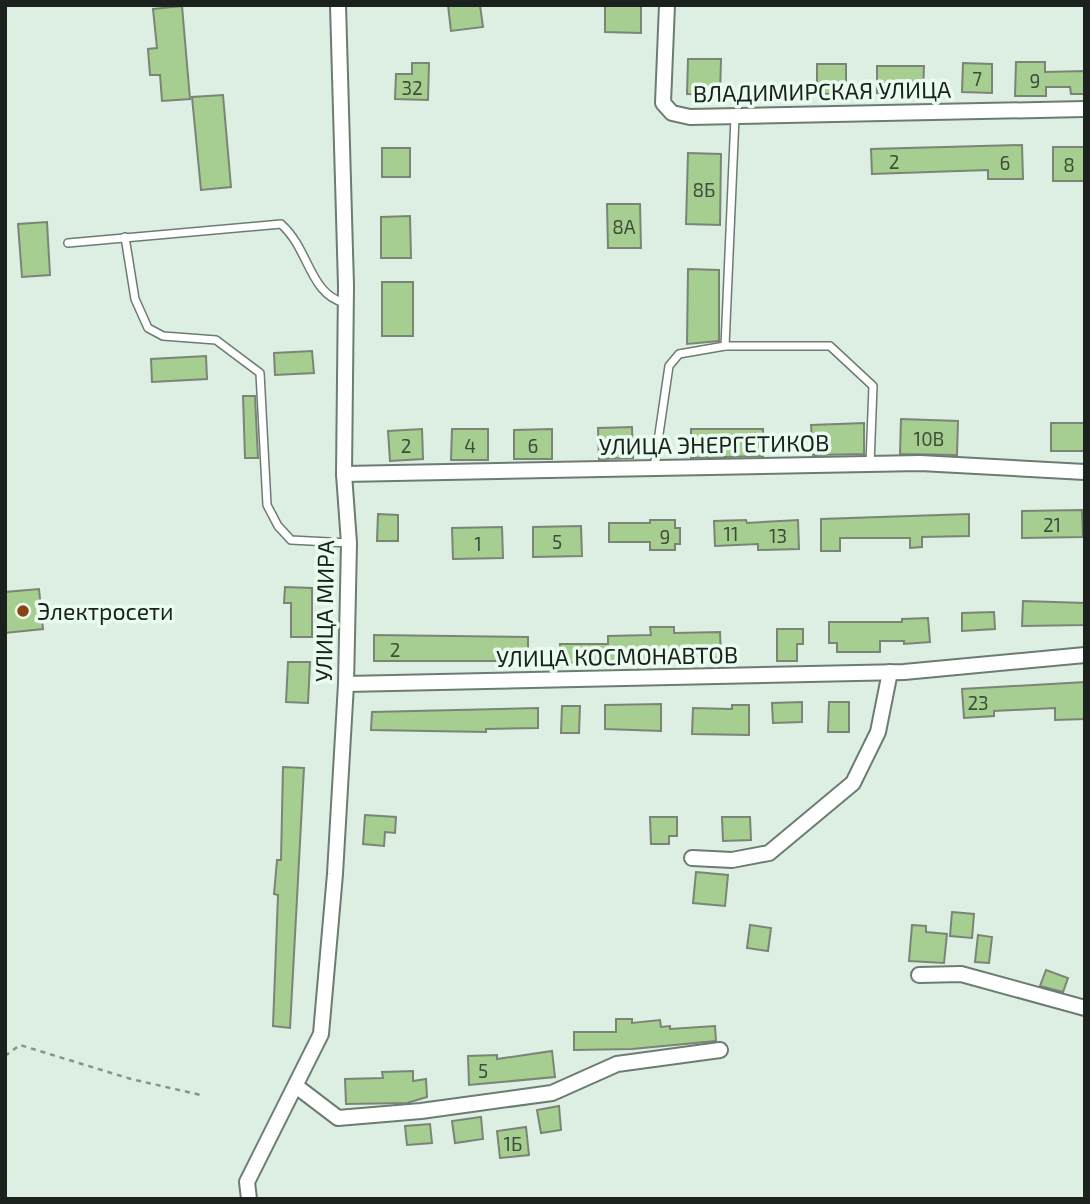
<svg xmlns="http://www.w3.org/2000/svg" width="1090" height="1204" viewBox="0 0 1090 1204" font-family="'Exo 2',sans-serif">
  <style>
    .building { fill: #a7ce91; stroke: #7b8576; stroke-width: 2 }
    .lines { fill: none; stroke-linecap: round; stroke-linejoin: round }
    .lane-casing { stroke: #6d7c72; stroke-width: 10 }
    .street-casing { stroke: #6d7c72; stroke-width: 18 }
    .path { stroke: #87938b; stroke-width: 2.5; stroke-dasharray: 5 5; stroke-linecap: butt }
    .lane { stroke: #fff; stroke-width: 7 }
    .street { stroke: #fff; stroke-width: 14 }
    .poi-dot { fill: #874512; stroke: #eafbef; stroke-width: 2.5 }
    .labels { text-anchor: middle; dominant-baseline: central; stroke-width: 7; stroke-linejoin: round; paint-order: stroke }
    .number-label { font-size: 19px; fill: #3e4c3a }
    .street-label { font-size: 23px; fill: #1b211d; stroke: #eafbef }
    .poi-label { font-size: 23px; fill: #1b211d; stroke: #eafbef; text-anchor: start }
  </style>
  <rect width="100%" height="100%" fill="#ddeee2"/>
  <g class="building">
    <path d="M448 5H480L483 27 451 31Z"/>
    <path d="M605 5H641V33L605 32Z"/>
    <path d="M182 6 190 99 162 101 160 75H150L148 49 157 48 153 9Z"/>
    <path d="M688 59H721L720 95 687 94Z"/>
    <path d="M1016 62H1045V72L1085 71V94H1071L1070 87H1046V96H1015Z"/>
    <path d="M412 63H429L428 100 395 99 396 74H412Z"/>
    <path d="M963 63 992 64V93L962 92Z"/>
    <rect x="817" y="64" width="29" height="30"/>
    <path d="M877 66H924L923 94 877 93Z"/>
    <path d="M223 95 231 187 201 190 192 97Z"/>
    <path d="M1022 145 1023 179H988V170L872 174 871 149Z"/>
    <rect x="1053" y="147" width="32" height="34"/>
    <rect x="382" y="148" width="28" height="29"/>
    <path d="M688 153 721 154 720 225 686 224Z"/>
    <path d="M607 204H640L641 248H608Z"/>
    <path d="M410 216 411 258H381V217Z"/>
    <path d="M47 222 50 275 22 277 18 224Z"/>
    <path d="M688 269 719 270V341L687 344Z"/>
    <rect x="382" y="282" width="31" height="54"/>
    <path d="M312 351 314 373 275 375 274 353Z"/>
    <path d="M206 356 207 379 152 382 151 359Z"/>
    <path d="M243 396H255L258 458H245Z"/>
    <path d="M901 419 958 421 957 455 900 454Z"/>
    <path d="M864 423V454L813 455 811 425Z"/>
    <rect x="1051" y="423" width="33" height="28"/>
    <path d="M632 427 633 458 599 459 598 428Z"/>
    <path d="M422 429 423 459 390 461 388 431Z"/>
    <path d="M452 429H488V460H451Z"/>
    <path d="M552 429V459H514V430Z"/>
    <path d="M691 429H763V456L691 458Z"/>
    <path d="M1082 510 1083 537 1022 538V511Z"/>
    <path d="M378 514 398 515V541H377Z"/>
    <path d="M969 514V536L922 537V547L910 548V538H840V551H821V519Z"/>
    <path d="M650 520H675V528H680V544H675V550H650V542H609V523H650Z"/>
    <path d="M746 520 747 523 798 520 799 549 758 550V544L715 546 714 521Z"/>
    <path d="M581 526 582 556 533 557V527Z"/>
    <path d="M502 527 503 558 453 559 452 528Z"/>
    <path d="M285 587 312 588V637H291V603H284Z"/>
    <path d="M39 589 43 629 5 633V592Z"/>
    <path d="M1023 601 1085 603V625L1022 626Z"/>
    <path d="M994 612 995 629 962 631V613Z"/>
    <path d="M928 618 930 642 904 644V641H880V652H837V643H829V622H902V619Z"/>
    <path d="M650 627H674V633L720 632 721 657 561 663 560 644H608V636L651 635Z"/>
    <path d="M777 629H803V644H797V661H777Z"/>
    <path d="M374 635 528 637V661H374Z"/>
    <path d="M288 662H310L308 703 286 702Z"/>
    <path d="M1085 682V719L1055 720V708L994 711V716L964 718 962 689Z"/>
    <path d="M802 702V722L773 723 772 703Z"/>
    <path d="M829 702H849V732H828Z"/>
    <path d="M661 704V731L605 729V705Z"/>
    <path d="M732 705H749V735L692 734 693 708 732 709Z"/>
    <path d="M562 706H580L579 733H561Z"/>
    <path d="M538 708V728L486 729V732L371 730 372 712Z"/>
    <path d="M283 767 304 768 290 1028 273 1026 278 895 274 894 277 860H281Z"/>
    <path d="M365 815 396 817 395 833 385 832 384 846 363 844Z"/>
    <path d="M650 817H677V836H669V844H651Z"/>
    <path d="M722 817H750L751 840 723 841Z"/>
    <path d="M696 872 728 875 725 906 693 903Z"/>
    <path d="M952 912 974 914 972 938 950 936Z"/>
    <path d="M750 925 771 928 768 951 747 948Z"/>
    <path d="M912 925 926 926V932L947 934 944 963 909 961Z"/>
    <path d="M978 935 992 937 989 963 975 962Z"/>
    <path d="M1046 970 1068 978 1063 992 1040 986Z"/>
    <path d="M616 1019H632V1023L660 1020 661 1027 670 1026V1029L715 1026 716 1041 632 1049 574 1050V1032H616Z"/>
    <path d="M552 1051 555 1077 469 1085 468 1056 497 1055V1059Z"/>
    <path d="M413 1071V1081L426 1079 427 1097 407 1103 346 1104 345 1079 383 1078 382 1072Z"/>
    <path d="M559 1106 561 1130 541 1133 537 1110Z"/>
    <path d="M481 1117 483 1139 455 1143 452 1121Z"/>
    <path d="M430 1124 432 1143 407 1145 405 1126Z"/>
    <path d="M526 1127 529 1155 500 1158 497 1131Z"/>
  </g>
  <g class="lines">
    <g class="lane-casing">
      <g id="lane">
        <path d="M125 237 135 299 148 328 163 336 216 340 260 373 267 505 278 526 291 540 349 543"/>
        <path d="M68 243 281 224C310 250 309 294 345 303"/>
        <path d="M725 346H830L873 386 870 464"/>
        <path d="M654 468 669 366 679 354 725 346 735 117"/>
      </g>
    </g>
    <g class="street-casing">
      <g id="street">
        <path d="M667 5 663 103 672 113 690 117 1085 109"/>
        <path d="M344 474 920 463 1085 472"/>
        <path d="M346 684 904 672 1085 655"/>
        <path d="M692 858 732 860 769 853 853 783 878 732 890 672"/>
        <path d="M919 975 961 974 1085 1008"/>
        <path d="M296 1086 338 1118 421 1111 552 1093 617 1064 720 1050"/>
        <path d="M249 1199 247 1182 321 1034 335 874 346 684 349 543 344 474 346 286 338 5"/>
      </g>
    </g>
    <path class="path" d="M5 1056 20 1045 131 1079 201 1095"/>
    <use href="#lane" class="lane"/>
    <use href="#street" class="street"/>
  </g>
  <circle class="poi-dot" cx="23" cy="611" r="7"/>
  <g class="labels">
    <g class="number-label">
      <text x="977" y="78">7</text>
      <text x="1035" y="80">9</text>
      <text x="412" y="87">32</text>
      <text x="894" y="161">2</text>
      <text x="1005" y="162">6</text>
      <text x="1069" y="164">8</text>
      <text x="704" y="189">8Б</text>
      <text x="624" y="226">8А</text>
      <text x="929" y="438">10В</text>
      <text x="406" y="445">2</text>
      <text x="470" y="445">4</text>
      <text x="533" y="445">6</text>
      <text x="1052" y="524">21</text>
      <text x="731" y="533">11</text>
      <text x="778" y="535">13</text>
      <text x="665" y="536">9</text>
      <text x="557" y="541">5</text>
      <text x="478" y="543">1</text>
      <text x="395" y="649">2</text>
      <text x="978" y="702">23</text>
      <text x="483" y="1070">5</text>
      <text x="513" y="1143">1Б</text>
    </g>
    <g class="street-label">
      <text transform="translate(822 91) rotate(-1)">ВЛАДИМИРСКАЯ УЛИЦА</text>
      <text transform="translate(714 444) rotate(-1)">УЛИЦА ЭНЕРГЕТИКОВ</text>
      <text transform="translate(324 611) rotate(-89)">УЛИЦА МИРА</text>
      <text transform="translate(617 656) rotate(-1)">УЛИЦА КОСМОНАВТОВ</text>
    </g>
    <g class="poi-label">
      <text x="37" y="611">Электросети</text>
    </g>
  </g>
  <rect width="1090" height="1204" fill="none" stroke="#1b211d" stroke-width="14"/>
</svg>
